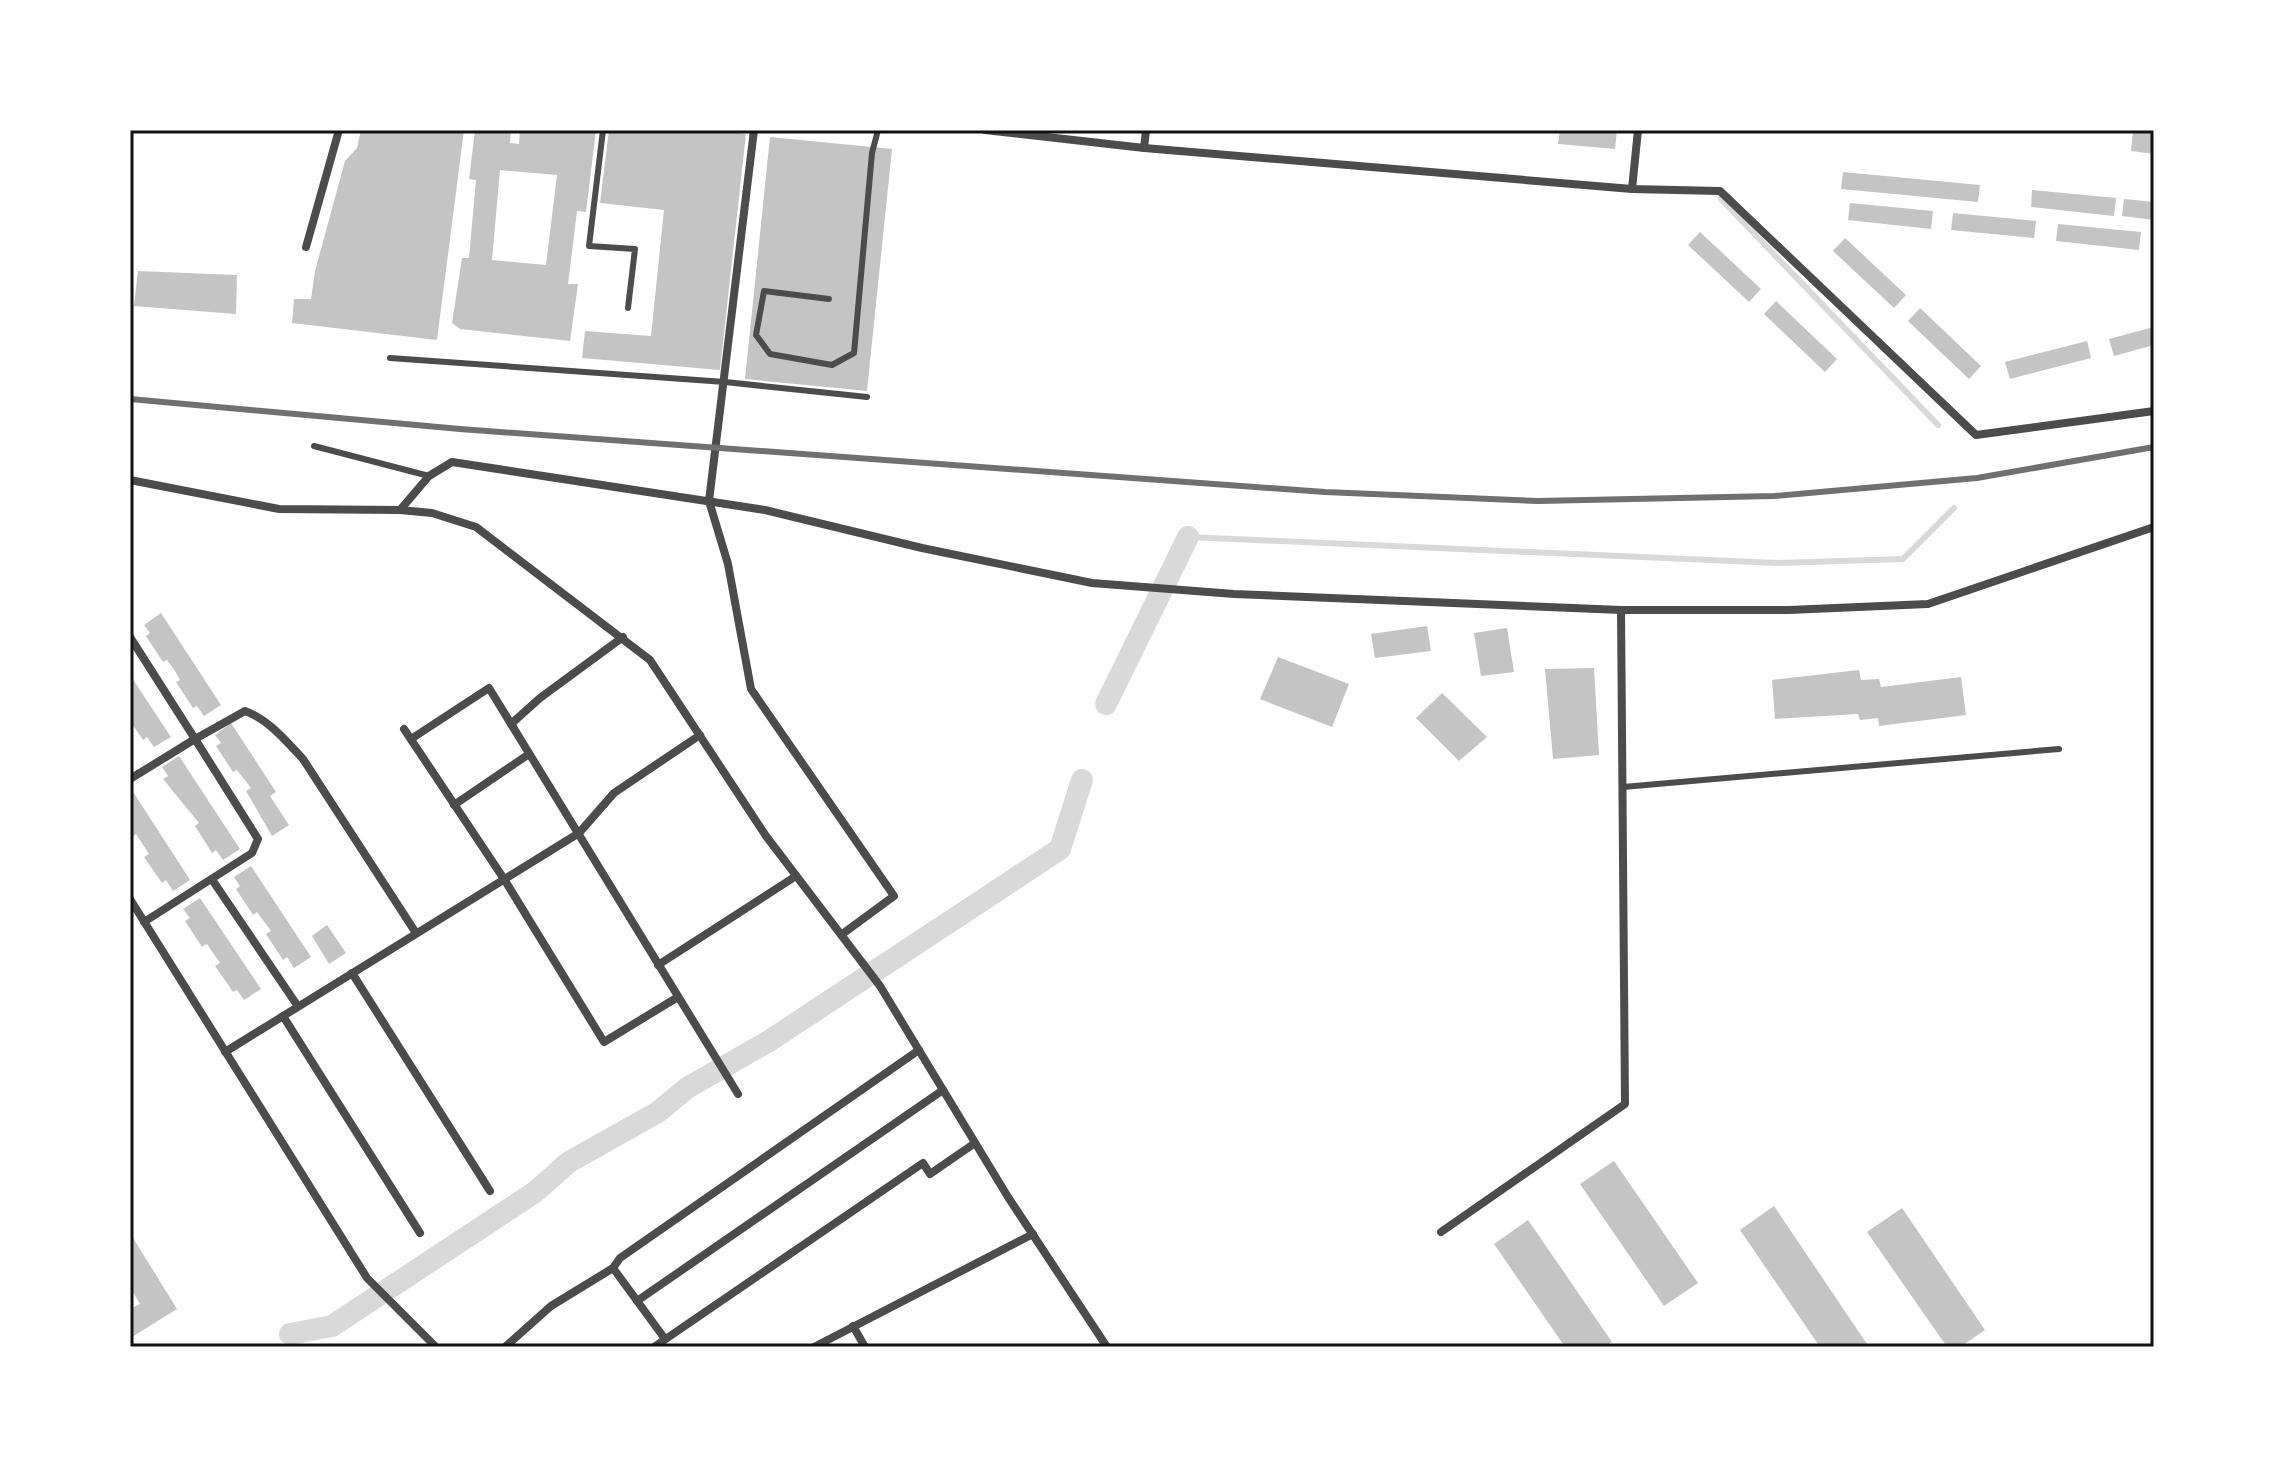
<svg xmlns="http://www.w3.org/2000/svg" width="2284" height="1477" viewBox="0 0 2284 1477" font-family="'Archivo Narrow',sans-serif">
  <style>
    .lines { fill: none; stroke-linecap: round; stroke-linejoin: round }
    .stream { stroke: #d9d9d9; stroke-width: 6 }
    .canal { stroke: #d9d9d9; stroke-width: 22 }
    .building { fill: #c4c4c4; fill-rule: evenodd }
    .service { stroke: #4c4c4c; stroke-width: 6 }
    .minor { stroke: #4c4c4c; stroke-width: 8 }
    .rail { stroke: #707070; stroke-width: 6 }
    .neatline { fill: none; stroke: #111; stroke-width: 3 }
  </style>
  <rect width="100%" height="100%" fill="#fff"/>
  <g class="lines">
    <g class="stream">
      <path d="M1721 199 1938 425"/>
      <path d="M1188 537 1777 563 1903 559 1954 508"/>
    </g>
    <g class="canal">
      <path d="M1106 704 1188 537"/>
      <path d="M290 1334 332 1326 535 1192 569 1162 658 1112 687 1088 769 1041 1060 849 1082 780"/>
    </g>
  </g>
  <g class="building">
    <path d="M361 130H464L437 340 292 323 294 299H311L315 271 345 161 357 148Z"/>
    <path d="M475 130H511L510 143 519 144 520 130H596L586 212 577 211 568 284H578L570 341 460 329 452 323 462 258H469L476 180 469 179ZM500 170 557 175 546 265 492 260Z"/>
    <path d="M609 130H711L746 134 720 370 582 358 585 331 651 336 664 210 600 203Z"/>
    <path d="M1560 130H1617L1615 149 1558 144Z"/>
    <path d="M2154 130V154L2131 151 2133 131Z"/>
    <path d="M770 137 892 149 867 391 745 379Z"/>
    <path d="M1843 172 1980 185 1978 202 1841 189Z"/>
    <path d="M2032 190 2116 198 2114 216 2031 207Z"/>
    <path d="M2124 199 2154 202V220L2122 216Z"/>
    <path d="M1850 203 1933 211 1931 229 1848 220Z"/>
    <path d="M1953 213 2036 221 2034 238 1951 230Z"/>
    <path d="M2058 224 2141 232 2139 250 2056 241Z"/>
    <path d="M1700 232 1761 289 1749 302 1688 245Z"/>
    <path d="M1845 238 1906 295 1894 308 1833 251Z"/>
    <path d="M138 271 237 275 236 314 134 306Z"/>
    <path d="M1776 301 1837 359 1825 372 1764 314Z"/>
    <path d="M1920 308 1981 366 1969 379 1908 321Z"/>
    <path d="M2154 327V345L2114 356 2109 339Z"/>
    <path d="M2087 341 2091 358 2010 379 2005 362Z"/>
    <path d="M161 613 221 705 204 716 197 706 193 708 176 682 180 680 175 671 167 660 163 662 146 636 150 633 144 625Z"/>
    <path d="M1427 626 1431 651 1375 658 1371 634Z"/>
    <path d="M1507 628 1514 672 1481 676 1474 633Z"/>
    <path d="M1278 657 1349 684 1332 727 1260 699Z"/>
    <path d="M1594 668 1599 755 1553 759 1545 669Z"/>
    <path d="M1859 670 1861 680 1879 679 1881 687 1961 677 1966 715 1879 726 1878 718 1860 720 1858 714 1775 719 1772 680Z"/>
    <path d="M130 675 171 737 154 747 147 737 143 740 130 721Z"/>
    <path d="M1442 693 1487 737 1459 761 1416 718Z"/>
    <path d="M231 723 276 792 270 796 289 825 272 836 246 791 251 788 237 770 233 772 216 746 221 743 215 735Z"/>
    <path d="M179 756 240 849 223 860 216 850 212 853 195 826 199 823 163 779 168 776 162 767Z"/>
    <path d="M130 787 190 880 173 891 166 880 162 883 144 857 149 854 136 834 132 837 130 833Z"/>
    <path d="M251 866 311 957 294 968 287 957 283 960 266 934 271 931 257 912 253 915 236 889 240 886 234 877Z"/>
    <path d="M200 898 261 989 244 1000 237 990 233 992 215 966 220 963 207 944 202 947 185 921 190 918 183 909Z"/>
    <path d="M327 925 346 953 329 964 312 936Z"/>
    <path d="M1614 1161 1698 1283 1664 1306 1580 1184Z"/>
    <path d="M1774 1206 1869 1347H1820L1740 1230Z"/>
    <path d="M1902 1208 1985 1330 1960 1347H1947L1867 1232Z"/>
    <path d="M1528 1220 1612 1342 1604 1347H1565L1494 1244Z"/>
    <path d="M130 1233 177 1309 132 1337 130 1309 140 1304 130 1287Z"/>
  </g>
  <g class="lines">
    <g class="service">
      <path d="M603 130 589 246 635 249 628 308"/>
      <path d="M829 299 764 291 756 335 770 354 832 365 854 353 872 153 878 130"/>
      <path d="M390 358 725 382 867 397"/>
      <path d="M314 446 429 476"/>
      <path d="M1623 787 2059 749"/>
    </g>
    <g class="minor">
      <path d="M754 130 709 501 728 564 751 689 894 896 841 935"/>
      <path d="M985 130 1144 148 1632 189 1720 191 1976 435 2154 411"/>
      <path d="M1144 148 1146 130"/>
      <path d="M1632 189 1638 130"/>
      <path d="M306 247 339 130"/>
      <path d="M130 480 279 509 400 510 429 476 452 462 765 510 922 548 1092 583 1234 594 1621 610H1789L1928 604 2154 527"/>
      <path d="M400 510 432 513 476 527 650 660 766 836 880 986 1008 1197 1107 1347"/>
      <path d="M130 637 195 739 245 711C268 719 286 741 303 759L416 933"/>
      <path d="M511 724 540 698 623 637"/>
      <path d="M404 729 504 879 604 1042 678 997"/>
      <path d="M411 739 489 688 738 1094"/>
      <path d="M130 779 195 739 258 839 252 853 144 922"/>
      <path d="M454 805 529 754"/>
      <path d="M213 881 297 1005"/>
      <path d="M130 899 367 1278 436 1347"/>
      <path d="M658 965 796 876"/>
      <path d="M352 973 490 1191"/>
      <path d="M283 1016 420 1233"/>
      <path d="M225 1052 579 833 614 793 700 735"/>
      <path d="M1441 1232 1625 1104 1621 610"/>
      <path d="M613 1268 665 1339"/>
      <path d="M637 1301 943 1090"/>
      <path d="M853 1326 865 1347"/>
      <path d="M505 1347 551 1306 613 1268 620 1258 919 1050"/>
      <path d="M654 1347 923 1163 930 1174 975 1143"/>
      <path d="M814 1347 1033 1234"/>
    </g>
    <path class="rail" d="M130 399 460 429 1325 492 1538 501 1774 496 1977 478 2154 447"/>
  </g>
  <rect width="2284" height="1477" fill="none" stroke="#ffffff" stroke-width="264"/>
  <rect x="132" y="132" width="2020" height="1213" class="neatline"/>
</svg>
